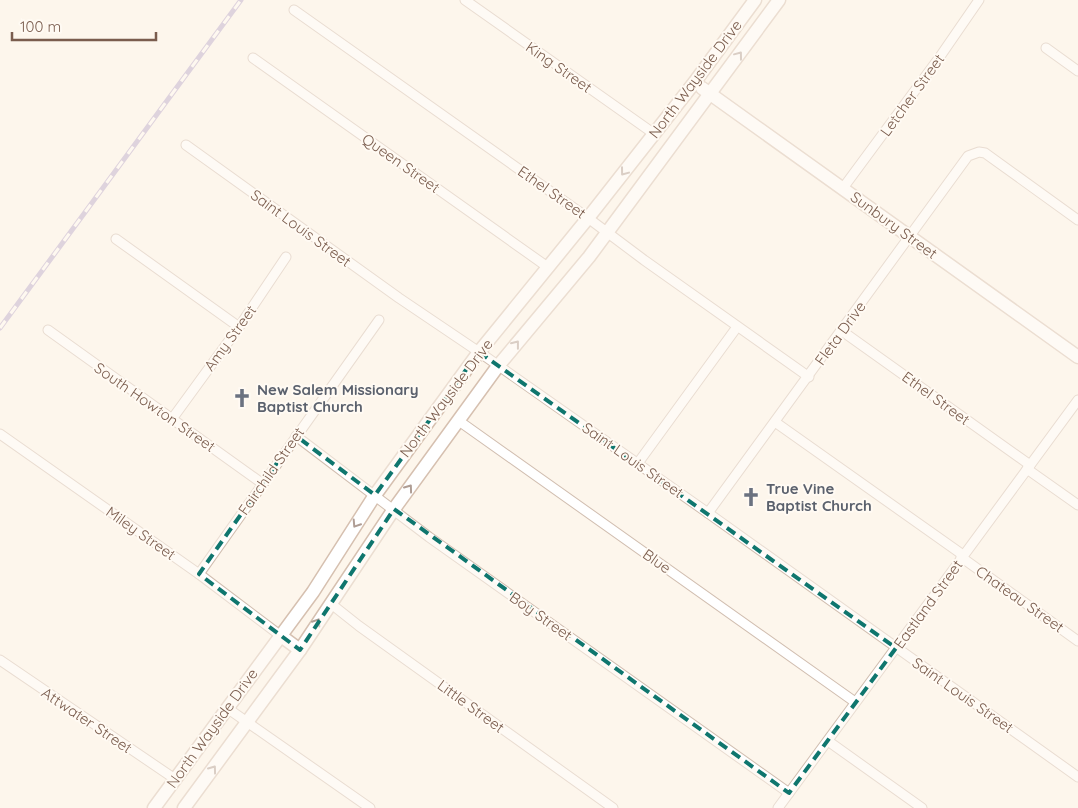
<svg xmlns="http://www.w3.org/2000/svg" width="1078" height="808" viewBox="0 0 1078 808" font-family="Quicksand,sans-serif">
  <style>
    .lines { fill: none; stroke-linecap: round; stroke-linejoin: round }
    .street-casing { stroke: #d1beb0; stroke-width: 11 }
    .secondary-casing { stroke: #d6c0b0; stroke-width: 15 }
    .street { stroke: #fff; stroke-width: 9 }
    .secondary { stroke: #fff; stroke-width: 12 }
    .rail-casing { stroke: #b9a8c9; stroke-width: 5 }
    .rail { stroke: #fffaf3; stroke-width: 3; stroke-dasharray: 9; stroke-linecap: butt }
    .oneway { stroke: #af9d94 }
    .marked { fill: none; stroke: #0f766e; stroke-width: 4; stroke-dasharray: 10 6; stroke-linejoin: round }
    .labels { text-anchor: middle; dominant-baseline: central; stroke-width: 4; stroke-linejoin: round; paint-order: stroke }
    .street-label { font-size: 15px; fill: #7a5c4d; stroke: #fffaf3 }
    .worship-label { font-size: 15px; font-weight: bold; fill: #5b616d; stroke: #fffaf3; text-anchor: start }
  </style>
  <rect width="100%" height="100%" fill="#fdf6ec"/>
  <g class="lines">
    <g class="street-casing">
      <g id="street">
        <path d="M465 0 653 133"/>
        <path d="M294 10 588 218 644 260 809 377"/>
        <path d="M1046 48 1078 71"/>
        <path d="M253 58 549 268"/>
        <path d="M186 145 399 298 479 352 708 513 1078 777"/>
        <path d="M843 188 939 58 979 0"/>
        <path d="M116 239 239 327"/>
        <path d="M48 330 263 484"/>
        <path d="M842 331 1030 465"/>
        <path d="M172 419 239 327 286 257"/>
        <path d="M459 421 855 702"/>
        <path d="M775 422 963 555"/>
        <path d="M0 434 199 574 281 636"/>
        <path d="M296 436 429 537 789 793"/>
        <path d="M638 463 737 327"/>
        <path d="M1027 469 1078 505"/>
        <path d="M708 513 968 156 979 152 985 153 1078 220"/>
        <path d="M961 557 1078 641"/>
        <path d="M199 574 379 320"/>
        <path d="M330 603 359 626 613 808"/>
        <path d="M0 660 175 779"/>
        <path d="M227 708 370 808"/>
        <path d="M828 741 922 808"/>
        <path d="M778 808 1078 400"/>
      </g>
    </g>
    <g class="secondary-casing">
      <g id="secondary">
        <path d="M702 88 1078 357"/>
        <path d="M281 636 300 650"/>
        <path d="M154 808 313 592 375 495 479 352 588 218 694 83 755 0"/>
        <path d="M184 808 300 650 394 509 498 366 589 257 779 0"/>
      </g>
    </g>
    <use href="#street" class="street"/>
    <use href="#secondary" class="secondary"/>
    <g class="rail-casing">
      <path id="rail" d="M0 328 241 0"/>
    </g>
    <use href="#rail" class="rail"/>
  </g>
  <defs><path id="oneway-chevron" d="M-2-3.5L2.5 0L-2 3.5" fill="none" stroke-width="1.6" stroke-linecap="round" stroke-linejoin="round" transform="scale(1.25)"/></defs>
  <g class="oneway">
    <use href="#oneway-chevron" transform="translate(739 55) rotate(-53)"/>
    <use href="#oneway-chevron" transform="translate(624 172) rotate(127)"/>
    <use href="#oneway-chevron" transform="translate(516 344) rotate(-52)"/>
    <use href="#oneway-chevron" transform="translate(409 488) rotate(-54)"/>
    <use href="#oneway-chevron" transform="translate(356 524) rotate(123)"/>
    <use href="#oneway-chevron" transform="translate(317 622) rotate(-57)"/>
    <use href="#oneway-chevron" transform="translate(213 769) rotate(-54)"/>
  </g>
  <path d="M0 0H1078V808H0ZM479 352 896 648 789 793 394 509 300 650 199 574 296 436 375 495Z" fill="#fdf6ec" fill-opacity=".55" fill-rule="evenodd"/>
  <path class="marked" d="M479 352 896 648 789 793 394 509 300 650 199 574 296 436 375 495Z"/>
  <defs>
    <g id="church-bare" transform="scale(1.5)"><path d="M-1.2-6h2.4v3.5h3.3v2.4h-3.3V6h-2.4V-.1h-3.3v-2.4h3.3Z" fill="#6b7280" stroke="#fffaf3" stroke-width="2.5" paint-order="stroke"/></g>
  </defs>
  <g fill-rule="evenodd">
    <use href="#church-bare" x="242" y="398"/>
    <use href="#church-bare" x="751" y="497"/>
  </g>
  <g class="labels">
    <g class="street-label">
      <text transform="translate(559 67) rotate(35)">King Street</text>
      <text transform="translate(695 79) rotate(-53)">North Wayside Drive</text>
      <text transform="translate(912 95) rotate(-54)">Letcher Street</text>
      <text transform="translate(401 163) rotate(35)">Queen Street</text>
      <text transform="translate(552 192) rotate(35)">Ethel Street</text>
      <text transform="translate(894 225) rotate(36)">Sunbury Street</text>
      <text transform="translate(301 228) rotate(36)">Saint Louis Street</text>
      <text transform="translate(840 333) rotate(-54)">Fleta Drive</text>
      <text transform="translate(230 338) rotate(-54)">Amy Street</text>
      <text transform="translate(446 398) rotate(-53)">North Wayside Drive</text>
      <text transform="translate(936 398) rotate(36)">Ethel Street</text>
      <text transform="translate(155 407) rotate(35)">South Howton Street</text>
      <text transform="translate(633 460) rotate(35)">Saint Louis Street</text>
      <text transform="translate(271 471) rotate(-55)">Fairchild Street</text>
      <text transform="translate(141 533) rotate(35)">Miley Street</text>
      <text transform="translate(657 561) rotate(35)">Blue</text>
      <text transform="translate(1020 599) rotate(35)">Chateau Street</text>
      <text transform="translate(928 604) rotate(-54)">Eastland Street</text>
      <text transform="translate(541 616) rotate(35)">Boy Street</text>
      <text transform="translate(963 695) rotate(35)">Saint Louis Street</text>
      <text transform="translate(471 706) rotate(36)">Little Street</text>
      <text transform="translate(87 720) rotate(34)">Attwater Street</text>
      <text transform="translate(212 728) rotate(-54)">North Wayside Drive</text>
    </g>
    <g class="worship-label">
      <text x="257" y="389">New Salem Missionary<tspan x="257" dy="17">Baptist Church</tspan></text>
      <text x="766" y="488">True Vine<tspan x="766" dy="17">Baptist Church</tspan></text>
    </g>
  </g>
  <path d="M12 32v8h144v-8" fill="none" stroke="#7a5c4d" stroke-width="2.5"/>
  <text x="20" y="32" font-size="15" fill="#7a5c4d" stroke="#fffaf3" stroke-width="4" paint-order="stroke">100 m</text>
</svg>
